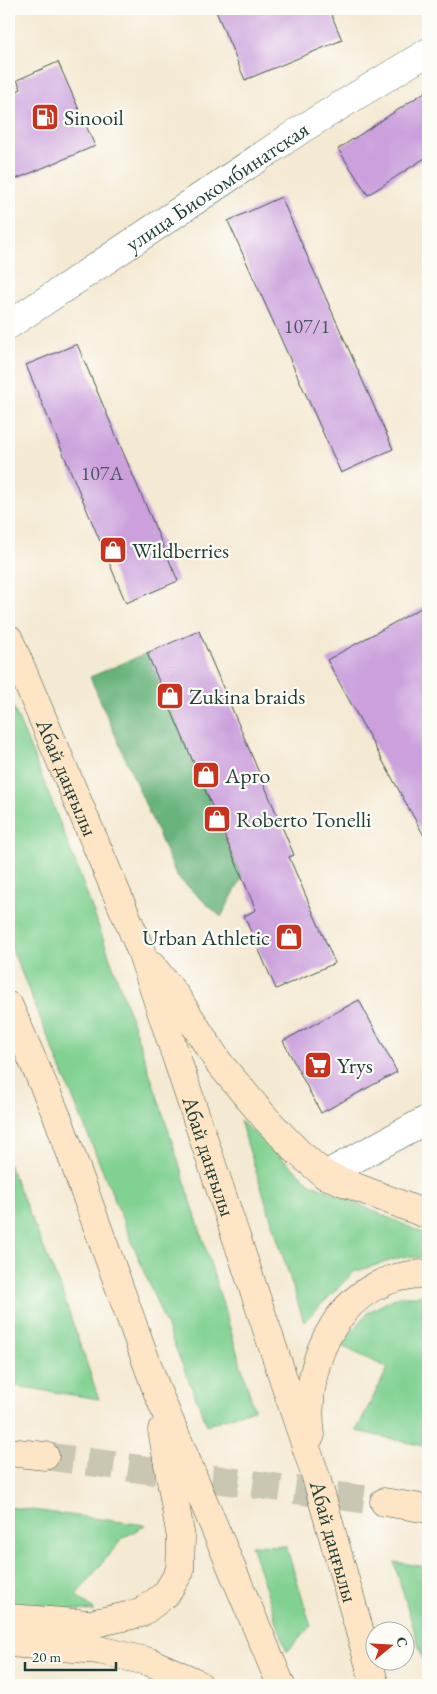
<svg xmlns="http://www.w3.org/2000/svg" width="437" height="1694" viewBox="0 0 437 1694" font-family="'EB Garamond',serif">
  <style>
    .green { fill: #81d192; stroke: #508763 }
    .forest { fill: #68b37c; stroke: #447858 }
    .building { fill: #cba0dd }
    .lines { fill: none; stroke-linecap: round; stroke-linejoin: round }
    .secondary-tunnel { stroke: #c9c7b2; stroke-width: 28; stroke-dasharray: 28 14; stroke-linecap: butt }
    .minor-casing { stroke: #3f574c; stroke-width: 29 }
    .tertiary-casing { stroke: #3f574c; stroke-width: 29 }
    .secondary-casing { stroke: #3f574c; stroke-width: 29 }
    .minor { stroke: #fff; stroke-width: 28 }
    .tertiary { stroke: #fff; stroke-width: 28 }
    .secondary { stroke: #fde5c5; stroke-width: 28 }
    .labels { text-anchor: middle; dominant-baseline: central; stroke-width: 4.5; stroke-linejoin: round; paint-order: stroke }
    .number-label { font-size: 20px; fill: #4a565e }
    .poi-label { font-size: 22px; fill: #1f3d34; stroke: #fdfcf7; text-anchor: start }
    .street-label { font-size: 22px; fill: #1f3d34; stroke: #fdfcf7 }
  </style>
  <rect width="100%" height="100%" fill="#fdfcf7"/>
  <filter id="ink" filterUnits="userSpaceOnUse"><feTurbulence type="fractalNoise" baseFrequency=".02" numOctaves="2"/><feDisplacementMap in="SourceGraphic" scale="10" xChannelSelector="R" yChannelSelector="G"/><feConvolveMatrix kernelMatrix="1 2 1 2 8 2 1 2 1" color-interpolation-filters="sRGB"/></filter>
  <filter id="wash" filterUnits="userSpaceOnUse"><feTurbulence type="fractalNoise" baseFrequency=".0096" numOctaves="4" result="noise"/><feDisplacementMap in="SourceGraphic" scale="20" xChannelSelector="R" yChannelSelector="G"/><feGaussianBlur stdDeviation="1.12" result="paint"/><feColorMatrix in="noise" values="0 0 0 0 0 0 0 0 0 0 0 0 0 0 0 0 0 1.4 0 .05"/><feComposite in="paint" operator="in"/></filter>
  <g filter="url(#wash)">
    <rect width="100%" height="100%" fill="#f4e9d2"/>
    <g class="green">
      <path d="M9 697C107 928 183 1168 254 1409L207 1425 9 942Z"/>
      <path d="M240 1121 310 1183 428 1235V1258L402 1257 354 1272 304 1322Z"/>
      <path d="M9 1165 61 1289 99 1399 9 1385Z"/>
      <path d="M399 1296H428V1447L356 1431 388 1368 341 1346 368 1312Z"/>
      <path d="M9 1507 145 1525 122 1539 76 1595 95 1611 9 1607Z"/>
      <path d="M251 1545 286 1546 311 1626 287 1652Z"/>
      <path d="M394 1562 428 1567V1677Z"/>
    </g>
    <path class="forest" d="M147 653 242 878 221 917 177 877 90 677Z"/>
    <g id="blocks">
      <g class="building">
        <path d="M215 9H329L342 40 245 80Z"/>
        <path d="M58 62 95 146 9 182V95L21 89 17 80Z"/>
        <path d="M428 90V156L368 195 338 149Z"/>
        <path d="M281 197 393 449 341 473 228 221Z"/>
        <path d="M77 344 178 581 126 603 26 365Z"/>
        <path d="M428 604V843L327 660Z"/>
        <path d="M199 631 294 855 289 857 335 963 276 989 244 916 256 910 147 653Z"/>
        <path d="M359 1000 397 1072 321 1113 283 1041Z"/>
      </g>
    </g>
  </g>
  <g filter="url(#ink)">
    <use href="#blocks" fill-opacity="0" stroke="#3f574c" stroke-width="1"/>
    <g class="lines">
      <path class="secondary-tunnel" d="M45 1456 384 1502"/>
      <g class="minor-casing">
        <g id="minor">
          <path id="s1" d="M9 325 302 129 428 52"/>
        </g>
      </g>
      <g class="tertiary-casing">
        <path id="tertiary" d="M325 1175 428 1119"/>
      </g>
      <g class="secondary-casing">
        <g id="secondary">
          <path id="s2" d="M9 639 141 951 316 1477 375 1685"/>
          <path d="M152 966 176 996 219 1063 267 1120 298 1152 325 1175 428 1215"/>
          <path d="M9 1006 59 1121 157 1391 281 1685"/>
          <path d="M311 1435C301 1359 342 1273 428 1274"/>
          <path d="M9 1452 45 1456"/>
          <path d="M384 1502 428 1509"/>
          <path d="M9 1618 91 1624 141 1613 166 1594 180 1571 181 1538 162 1430"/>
          <path d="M9 1643 99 1650 150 1662 193 1681 199 1685"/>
        </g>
      </g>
      <use href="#minor" class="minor"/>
      <use href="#tertiary" class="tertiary"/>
      <use href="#secondary" class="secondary"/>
    </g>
  </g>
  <defs>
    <g id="fuel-square" transform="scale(1.4375)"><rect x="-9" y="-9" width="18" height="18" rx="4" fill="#c8321e" stroke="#fdfcf7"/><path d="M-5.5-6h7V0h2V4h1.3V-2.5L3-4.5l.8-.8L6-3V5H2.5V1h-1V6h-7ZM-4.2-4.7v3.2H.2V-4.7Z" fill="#fff"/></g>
    <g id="shop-square" transform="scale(1.4375)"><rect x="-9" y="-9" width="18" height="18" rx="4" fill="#c8321e" stroke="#fdfcf7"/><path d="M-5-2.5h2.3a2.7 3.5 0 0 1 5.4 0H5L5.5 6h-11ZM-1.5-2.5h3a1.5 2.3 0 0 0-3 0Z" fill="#fff"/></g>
    <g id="supermarket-square" transform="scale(1.4375)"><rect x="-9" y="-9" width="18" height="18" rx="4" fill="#c8321e" stroke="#fdfcf7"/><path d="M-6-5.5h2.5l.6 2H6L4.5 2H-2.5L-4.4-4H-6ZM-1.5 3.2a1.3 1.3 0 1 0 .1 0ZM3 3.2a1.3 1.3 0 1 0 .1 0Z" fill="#fff"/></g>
  </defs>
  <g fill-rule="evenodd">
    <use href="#fuel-square" x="45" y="117"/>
    <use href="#shop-square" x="113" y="550"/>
    <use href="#shop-square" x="170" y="696"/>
    <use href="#shop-square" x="206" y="775"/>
    <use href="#shop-square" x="217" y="819"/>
    <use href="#shop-square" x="289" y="937"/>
    <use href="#supermarket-square" x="318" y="1065"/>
  </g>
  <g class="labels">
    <g class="number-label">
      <text x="307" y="326">107/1</text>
      <text x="102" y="473">107А</text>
    </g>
    <g class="poi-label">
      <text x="64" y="117">Sinooil</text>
      <text x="132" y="550">Wildberries</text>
      <text x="189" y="696">Zukina braids</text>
      <text x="225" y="775">Арго</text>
      <text x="236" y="819">Roberto Tonelli</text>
      <text x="270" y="937" text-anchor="end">Urban Athletic</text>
      <text x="337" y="1065">Yrys</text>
    </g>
    <g class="street-label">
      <text stroke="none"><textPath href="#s1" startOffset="250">улица Биокомбинатская</textPath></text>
      <text stroke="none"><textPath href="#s2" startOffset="150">Абай даңғылы</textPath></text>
      <text stroke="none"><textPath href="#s2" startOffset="555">Абай даңғылы</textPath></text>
      <text stroke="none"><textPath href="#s2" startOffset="960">Абай даңғылы</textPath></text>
    </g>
  </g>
  <rect width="437" height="1694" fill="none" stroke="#fdfcf7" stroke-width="30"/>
  <g transform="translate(390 1646) rotate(72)"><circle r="24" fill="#fdfcf7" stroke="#a4b0a9"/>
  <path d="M0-4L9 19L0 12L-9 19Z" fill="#c8321e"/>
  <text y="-8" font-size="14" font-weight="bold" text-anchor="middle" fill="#1f3d34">С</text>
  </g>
  <path d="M25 1662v8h91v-8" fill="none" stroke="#1f3d34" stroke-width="2.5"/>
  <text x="32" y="1662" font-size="15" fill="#1f3d34" stroke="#fdfcf7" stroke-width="4" paint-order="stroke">20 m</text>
</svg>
